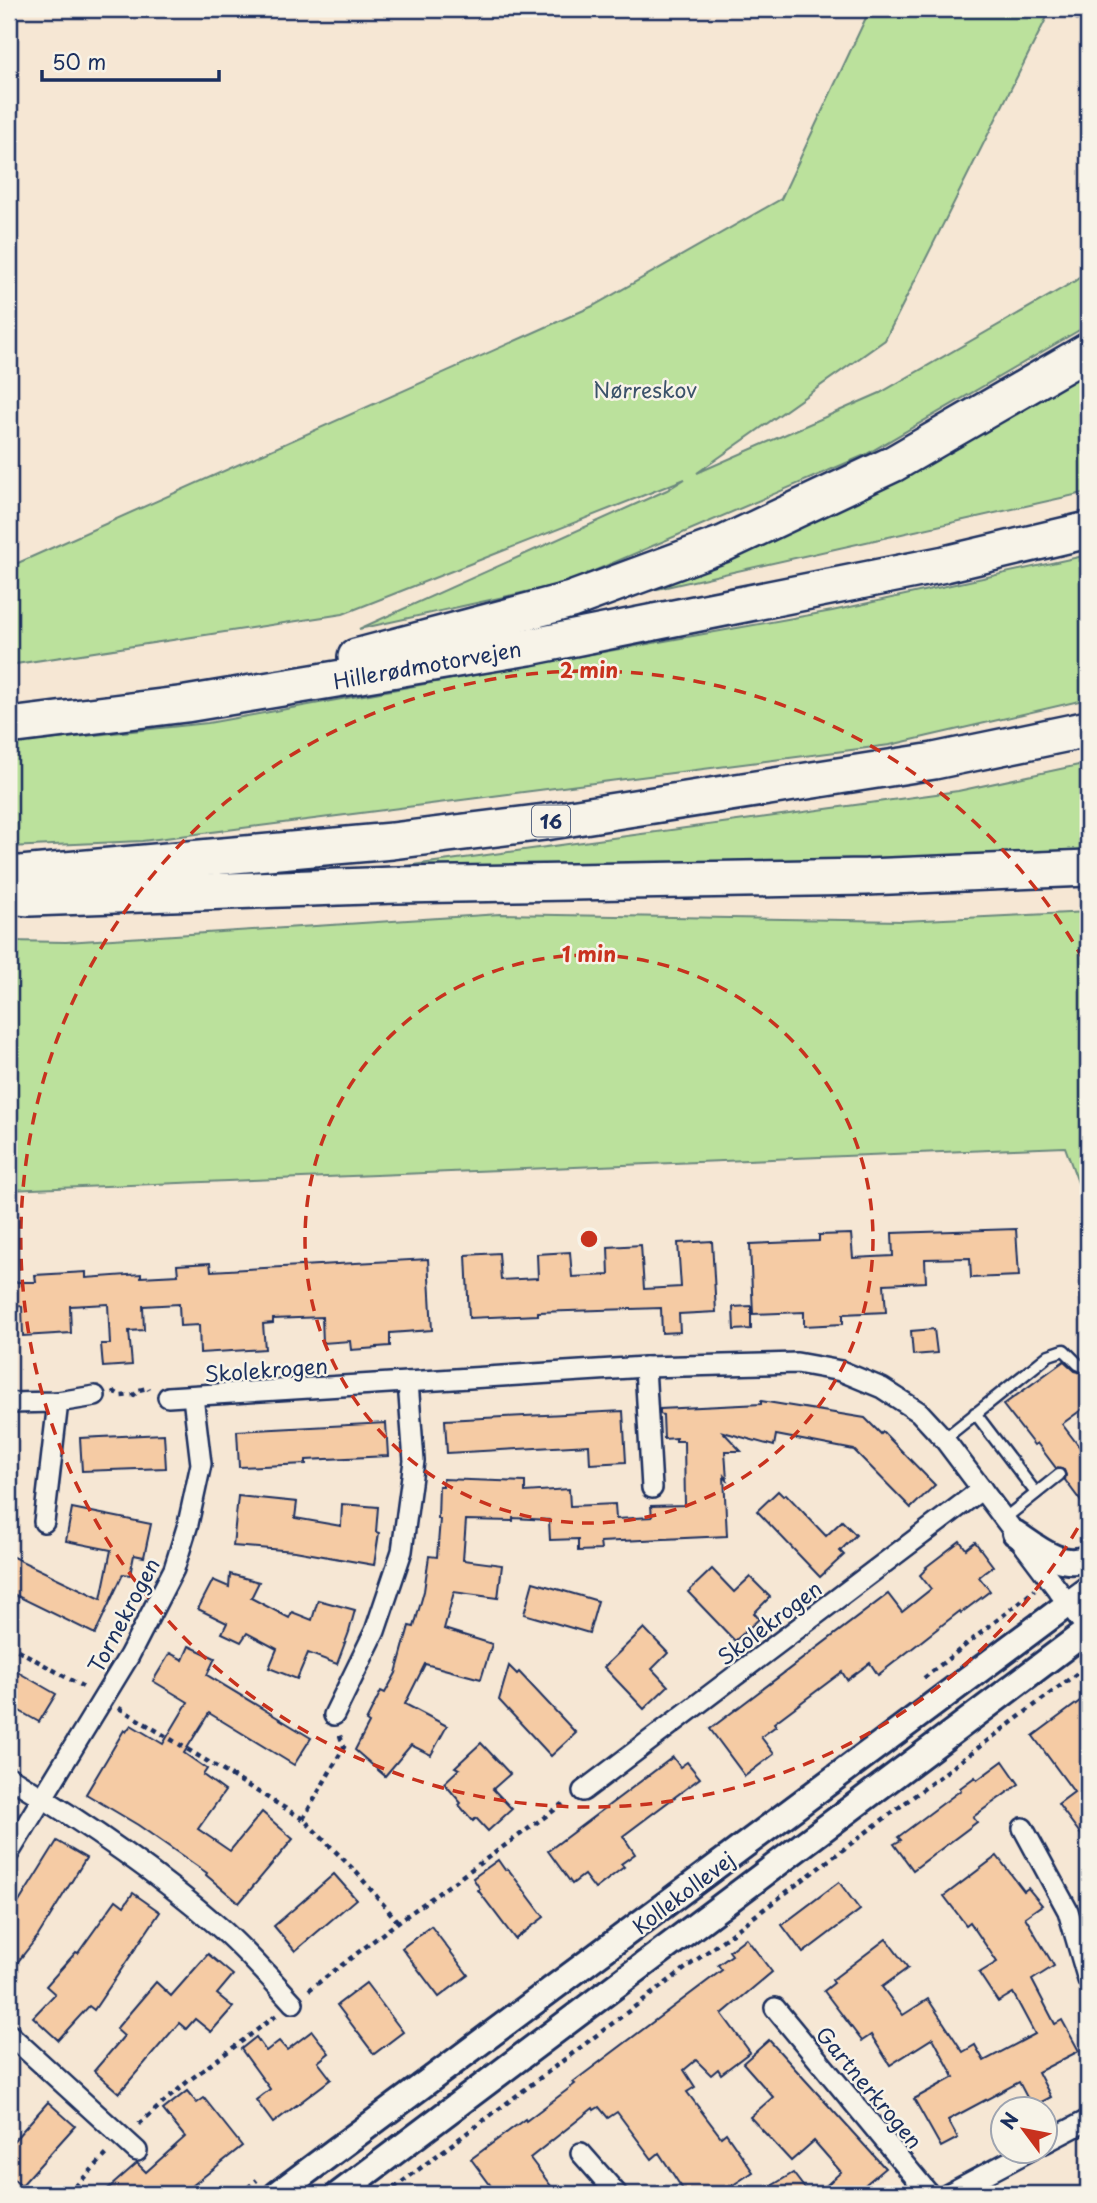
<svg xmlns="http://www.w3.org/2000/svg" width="1097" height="2203" viewBox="0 0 1097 2203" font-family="'Playpen Sans',sans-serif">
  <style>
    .green { fill: #bbe19c; stroke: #6b887d; stroke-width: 2 }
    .building { fill: #f5cba4; stroke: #1b2f5e; stroke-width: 2 }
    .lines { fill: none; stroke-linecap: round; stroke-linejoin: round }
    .service-casing { stroke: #1b2f5e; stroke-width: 15 }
    .minor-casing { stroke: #1b2f5e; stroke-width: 24 }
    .tertiary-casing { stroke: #1b2f5e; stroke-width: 30 }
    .motorway-casing { stroke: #1b2f5e; stroke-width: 40 }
    .path { stroke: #1b2f5e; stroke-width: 4.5; stroke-dasharray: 5 5; stroke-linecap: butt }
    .service { stroke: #f7f3e8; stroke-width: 10 }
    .minor { stroke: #f7f3e8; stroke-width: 19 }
    .tertiary { stroke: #f7f3e8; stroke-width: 24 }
    .motorway { stroke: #f7f3e8; stroke-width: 35 }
    .ring { fill: none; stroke: #c8321e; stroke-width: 3.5; stroke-dasharray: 12 9 }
    .labels { text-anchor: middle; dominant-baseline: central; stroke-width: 5; stroke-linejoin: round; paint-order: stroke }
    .shield { fill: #f7f3e8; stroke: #5d6a87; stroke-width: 2 }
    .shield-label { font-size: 19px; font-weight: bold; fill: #1b2f5e }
    .park-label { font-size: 21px; fill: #3b536a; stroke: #f7f3e8 }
    .street-label { font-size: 21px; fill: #1b2f5e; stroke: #f7f3e8 }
    .centre { fill: #c8321e; stroke: #f7f3e8; stroke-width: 3.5 }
    .ring-label { font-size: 21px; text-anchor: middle; font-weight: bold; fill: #c8321e; stroke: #f7f3e8; stroke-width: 5; stroke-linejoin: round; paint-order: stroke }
  </style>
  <rect width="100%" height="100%" fill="#f6e7d4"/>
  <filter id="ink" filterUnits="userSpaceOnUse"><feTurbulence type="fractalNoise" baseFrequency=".0143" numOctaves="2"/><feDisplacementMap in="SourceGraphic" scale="14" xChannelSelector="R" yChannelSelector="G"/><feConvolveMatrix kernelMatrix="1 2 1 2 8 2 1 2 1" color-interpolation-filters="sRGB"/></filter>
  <g filter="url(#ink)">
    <g class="green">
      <path d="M870 9H1051L885 340 697 473 880 393 1075 281 1088 271V325L865 455 566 583 359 629 667 490 685 479 343 614 9 665V567L593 306 781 199Z"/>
      <path d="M1088 365V492L644 592 808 519Z"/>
      <path d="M1088 555V699L890 745 142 841 9 847V744L208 723 832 611Z"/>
      <path d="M1088 763V865L1021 872 398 867 958 791Z"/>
      <path d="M1088 912V1210L1065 1147 9 1190V941L66 942 500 914 903 921Z"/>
    </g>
    <g class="building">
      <path d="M1016 1229 1019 1276 971 1278 970 1258 925 1259 926 1282 884 1284 886 1312 843 1314V1324L804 1326V1312L753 1314 750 1244 819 1241V1235L851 1234 853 1258 893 1256 892 1233Z"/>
      <path d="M712 1241 716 1312 679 1314 680 1332 662 1333 661 1308 538 1312V1315L469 1318 466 1255 499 1253 501 1280 538 1278 537 1254 570 1252 572 1277 609 1275 608 1247 641 1245 644 1289 681 1287 678 1243Z"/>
      <path d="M428 1259 432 1330 390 1333V1346L377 1347V1348L351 1350 350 1341 323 1343 322 1317 273 1319V1323L263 1324 265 1349 200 1353 199 1325 180 1326 179 1304 143 1306 144 1330 129 1331 132 1365 103 1367 101 1344H110L108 1304 70 1306 71 1333 23 1336 22 1306 9 1307V1282H36L35 1275 86 1272V1278L141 1274V1277L178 1275 177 1265 210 1263 211 1271Z"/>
      <path d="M751 1306V1329L734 1330 733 1307Z"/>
      <path d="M934 1329 937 1353 913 1355 911 1331Z"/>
      <path d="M1064 1361 1075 1371 1083 1373 1088 1371V1405L1062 1424 1081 1449V1458L1088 1460V1511L1065 1480 1066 1475 1064 1470 1056 1468 1037 1443 1034 1445 1003 1405Z"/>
      <path d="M761 1401 865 1418 881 1434 883 1432 935 1485 911 1508 854 1450 776 1435 774 1446 723 1432 741 1451H725L727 1480 724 1476 727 1536 600 1542 601 1550 578 1551V1539L550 1540 549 1520 513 1518V1521L466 1520 463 1560 502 1565 498 1598 454 1592 444 1629 492 1644 481 1679 425 1664 405 1704 447 1726 431 1755 411 1745 385 1776 355 1750 369 1723 366 1721 381 1691 385 1693 396 1673 409 1626 414 1627 424 1591 429 1556 437 1557 440 1519H438L439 1486H443V1479L525 1482V1492L569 1489 570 1506 615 1504 616 1519 652 1517 651 1506 685 1505 684 1441H676V1438L664 1439 663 1415 660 1414V1409L761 1404Z"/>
      <path d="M623 1411 626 1462 590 1464 589 1445 447 1453 445 1420Z"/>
      <path d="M386 1423 388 1456 306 1460V1464L239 1467 237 1431Z"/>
      <path d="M164 1434 166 1468 82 1471 80 1438Z"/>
      <path d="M778 1491 783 1496 786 1494 826 1536 842 1521 856 1535 840 1551 844 1555 820 1577 757 1511Z"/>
      <path d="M238 1496 297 1502 295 1518 341 1526 342 1504 378 1507 376 1532 379 1533 374 1565 295 1551 233 1546Z"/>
      <path d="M72 1508 151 1524 144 1557 134 1555 130 1575 123 1574 95 1634 9 1592V1555L101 1599 111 1550 66 1541Z"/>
      <path d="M960 1541 966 1549 975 1542 993 1566 979 1577 990 1591 961 1613 960 1611 878 1675 870 1663 847 1680 842 1672 774 1723 776 1726 761 1737 774 1754 745 1776 710 1729 888 1594 902 1612 931 1589 920 1575 927 1568 926 1567Z"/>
      <path d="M712 1569 734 1592 750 1577 770 1597 754 1613 759 1619 735 1641 688 1592Z"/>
      <path d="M230 1574 259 1582 251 1598 289 1618 292 1612 312 1620 318 1600 355 1610 349 1632 337 1664 308 1653 297 1679 269 1668 277 1649 247 1633 241 1642 222 1633 227 1623 198 1609 213 1580 229 1587Z"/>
      <path d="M533 1582 598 1601 589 1633 524 1614Z"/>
      <path d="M644 1628 668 1653 652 1669 668 1686 644 1709 604 1667Z"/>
      <path d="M189 1646 215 1658 207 1675 311 1738 294 1765 209 1713 184 1753 207 1769 203 1775 225 1791 198 1829 230 1851 262 1812 293 1839 239 1903 206 1875 207 1873 138 1825 86 1794 124 1730 126 1732 131 1725 163 1744 188 1702 153 1681 170 1653 183 1660Z"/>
      <path d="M509 1666 517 1674 519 1672 576 1733 551 1756 499 1700Z"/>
      <path d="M9 1667 56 1694 39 1722 9 1705Z"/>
      <path d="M1088 1695V1844L1058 1804 1074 1792 1033 1736Z"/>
      <path d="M481 1743 510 1774 493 1789 512 1809 488 1831 476 1818 473 1821 459 1805 461 1803 444 1783 459 1769 455 1767Z"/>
      <path d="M673 1757 680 1767 687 1762 700 1778 623 1836 635 1854 621 1864 624 1867 595 1889 584 1875 572 1884 548 1851Z"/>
      <path d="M1003 1761 1019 1784 973 1817 977 1822 913 1870 894 1844 901 1840 898 1837 961 1790 960 1788 975 1777 977 1780Z"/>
      <path d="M57 1841 86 1858 38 1936 9 1973V1918Z"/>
      <path d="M997 1856 1024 1891 1028 1888 1042 1905 1025 1917 1054 1966 1032 1980 1055 2024 1062 2020 1079 2051 1038 2072 1051 2097 1032 2107 1019 2082 948 2120 958 2138 941 2147 914 2099 954 2077 933 2038 890 2065 871 2035 862 2041 824 1991 834 1983 832 1980 886 1939 908 1968 882 1987 903 2015 928 1999 963 2052 975 2045 984 2061 1035 2034 1013 1993 998 2002 979 1973 997 1962 970 1922 966 1925 944 1896Z"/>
      <path d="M498 1860 505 1870 508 1869 544 1917 515 1939 478 1890 480 1889 473 1878Z"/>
      <path d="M334 1874 356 1899 295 1951 274 1926Z"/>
      <path d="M839 1882 860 1910 803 1953 782 1925Z"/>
      <path d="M133 1893 160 1912 94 2010 89 2006 58 2040 33 2017 55 1994 46 1986 76 1952 78 1953 116 1900 124 1906Z"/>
      <path d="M431 1926 468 1975 439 1997 402 1948Z"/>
      <path d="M746 1938 772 1972 722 2014 750 2052 721 2074 718 2069 711 2075 696 2060 684 2070 695 2087 687 2092 721 2137 726 2133 753 2172 719 2194H686L659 2153 652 2159 617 2112 608 2118 599 2107 594 2110 593 2108 530 2158 557 2194H497L471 2159 525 2119 526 2121 575 2084 573 2082 722 1970 718 1965 732 1955 729 1951Z"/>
      <path d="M208 1954 233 1975 217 1994 233 2007 211 2032 195 2019 186 2029 179 2023 119 2093 94 2071 124 2036 116 2029 156 1982 171 1996Z"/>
      <path d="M366 1983 403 2032 374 2054 337 2005Z"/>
      <path d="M312 2031 329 2053 318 2062 331 2079 273 2123 256 2100 270 2089 241 2049 256 2037 266 2051 279 2041 287 2050Z"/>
      <path d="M769 2040 885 2168 854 2194H817L841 2172 814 2141 791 2161 750 2117 773 2097 743 2063Z"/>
      <path d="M187 2091 197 2103 204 2098 242 2146 182 2194H102L137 2163 146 2172 185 2137 163 2110Z"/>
      <path d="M48 2102 75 2126 21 2186 9 2175V2146Z"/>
      <path d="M793 2173 809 2194H758Z"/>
    </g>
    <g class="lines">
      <g class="service-casing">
        <g id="service">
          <path d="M1078 13 1085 9"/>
          <path d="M975 1413 1036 1493"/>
          <path d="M944 1439 1049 1355 1064 1350 1078 1364 1083 1366"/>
          <path d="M1087 1453 1088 1452"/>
          <path d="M1004 1519 1059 1475"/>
        </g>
      </g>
      <g class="minor-casing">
        <g id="minor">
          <path d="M645 1367 652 1488"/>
          <path d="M168 1397 645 1367 797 1363 841 1371 882 1388 919 1412 944 1439 1088 1630"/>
          <path d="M9 1403 58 1402 95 1396"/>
          <path d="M44 1522 58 1402"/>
          <path d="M334 1715 375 1631 402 1551 414 1461 408 1382"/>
          <path d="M9 1777C82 1821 154 1870 218 1926 245 1949 269 1977 293 2003"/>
          <path d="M583 1791 982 1489"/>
          <path d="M1023 1828 1068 1911 1088 1980"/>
          <path d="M9 1853 129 1656 174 1569 188 1524 201 1464 193 1397"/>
          <path d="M775 2008 929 2194"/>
          <path d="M9 2034 137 2151"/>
          <path d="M1044 2143 1088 2120"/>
          <path d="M581 2153 617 2194"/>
          <path d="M948 2194 1031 2150"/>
        </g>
      </g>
      <g class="tertiary-casing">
        <g id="tertiary">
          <path d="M1015 1533C1036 1547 1063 1571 1088 1557"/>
          <path d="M277 2194 1088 1589"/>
          <path d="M339 2194 1088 1630"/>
        </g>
      </g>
      <g class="motorway-casing">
        <g id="motorway">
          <path d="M356 657 571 600 723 544 893 464 1088 351"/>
          <path d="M9 726 186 704 529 647 945 564 1088 530"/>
          <path d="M9 875 392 841 545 822 934 761 1088 729"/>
          <path d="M9 896 30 898 396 885 866 877 1088 868"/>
        </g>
      </g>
      <g class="path">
        <path d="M113 1391 121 1396 134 1395 139 1390 148 1388 149 1390"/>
        <path d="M9 1645 87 1689"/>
        <path d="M924 1678 1035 1590"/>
        <path d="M119 1708 303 1819 357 1873 398 1922"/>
        <path d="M303 1819 344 1747 339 1733"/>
        <path d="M309 1990 398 1922 567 1801"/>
        <path d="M139 2124 187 2082 277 2015"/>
        <path d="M68 2194 109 2152"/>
        <path d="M240 2194 257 2180"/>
        <path d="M386 2194 1088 1665"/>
      </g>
      <use href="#service" class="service"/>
      <use href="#minor" class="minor"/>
      <use href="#tertiary" class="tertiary"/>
      <use href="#motorway" class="motorway"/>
    </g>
  </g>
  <g class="ring">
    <circle cx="589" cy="1239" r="284"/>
    <path d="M1088 1510A568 568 0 1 1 1088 968"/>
  </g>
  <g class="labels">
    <rect class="shield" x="532" y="805.5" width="38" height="31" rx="5"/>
    <g class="shield-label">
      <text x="551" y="821">16</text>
    </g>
    <g class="park-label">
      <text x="645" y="389">Nørreskov</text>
    </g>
    <g class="street-label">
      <text transform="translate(427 664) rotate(-10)">Hillerødmotorvejen</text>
      <text transform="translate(266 1369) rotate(-4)">Skolekrogen</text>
      <text transform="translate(123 1615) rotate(-62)">Tornekrogen</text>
      <text transform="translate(769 1622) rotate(-37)">Skolekrogen</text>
      <text transform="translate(683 1892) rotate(-37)">Kollekollevej</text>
      <text transform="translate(870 2087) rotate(50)">Gartnerkrogen</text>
    </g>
  </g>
  <circle cx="589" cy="1239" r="10" class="centre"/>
  <g class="ring-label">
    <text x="589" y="678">2 min</text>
    <text x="589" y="962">1 min</text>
  </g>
  <rect width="1097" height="2203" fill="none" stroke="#f7f3e8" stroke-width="35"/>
  <rect x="18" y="18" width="1062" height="2168" fill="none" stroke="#1b2f5e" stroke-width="2.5" filter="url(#ink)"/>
  <g transform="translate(1024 2130) rotate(302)"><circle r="33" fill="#f7f3e8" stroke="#9fa5b1" stroke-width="2"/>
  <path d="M0-5L12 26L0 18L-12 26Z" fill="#c8321e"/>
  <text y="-10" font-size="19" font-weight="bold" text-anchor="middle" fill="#1b2f5e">N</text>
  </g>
  <path d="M42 70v10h177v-10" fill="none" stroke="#1b2f5e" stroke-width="3.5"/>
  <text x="52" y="70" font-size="21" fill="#1b2f5e" stroke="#f7f3e8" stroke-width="5" paint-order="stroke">50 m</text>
</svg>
